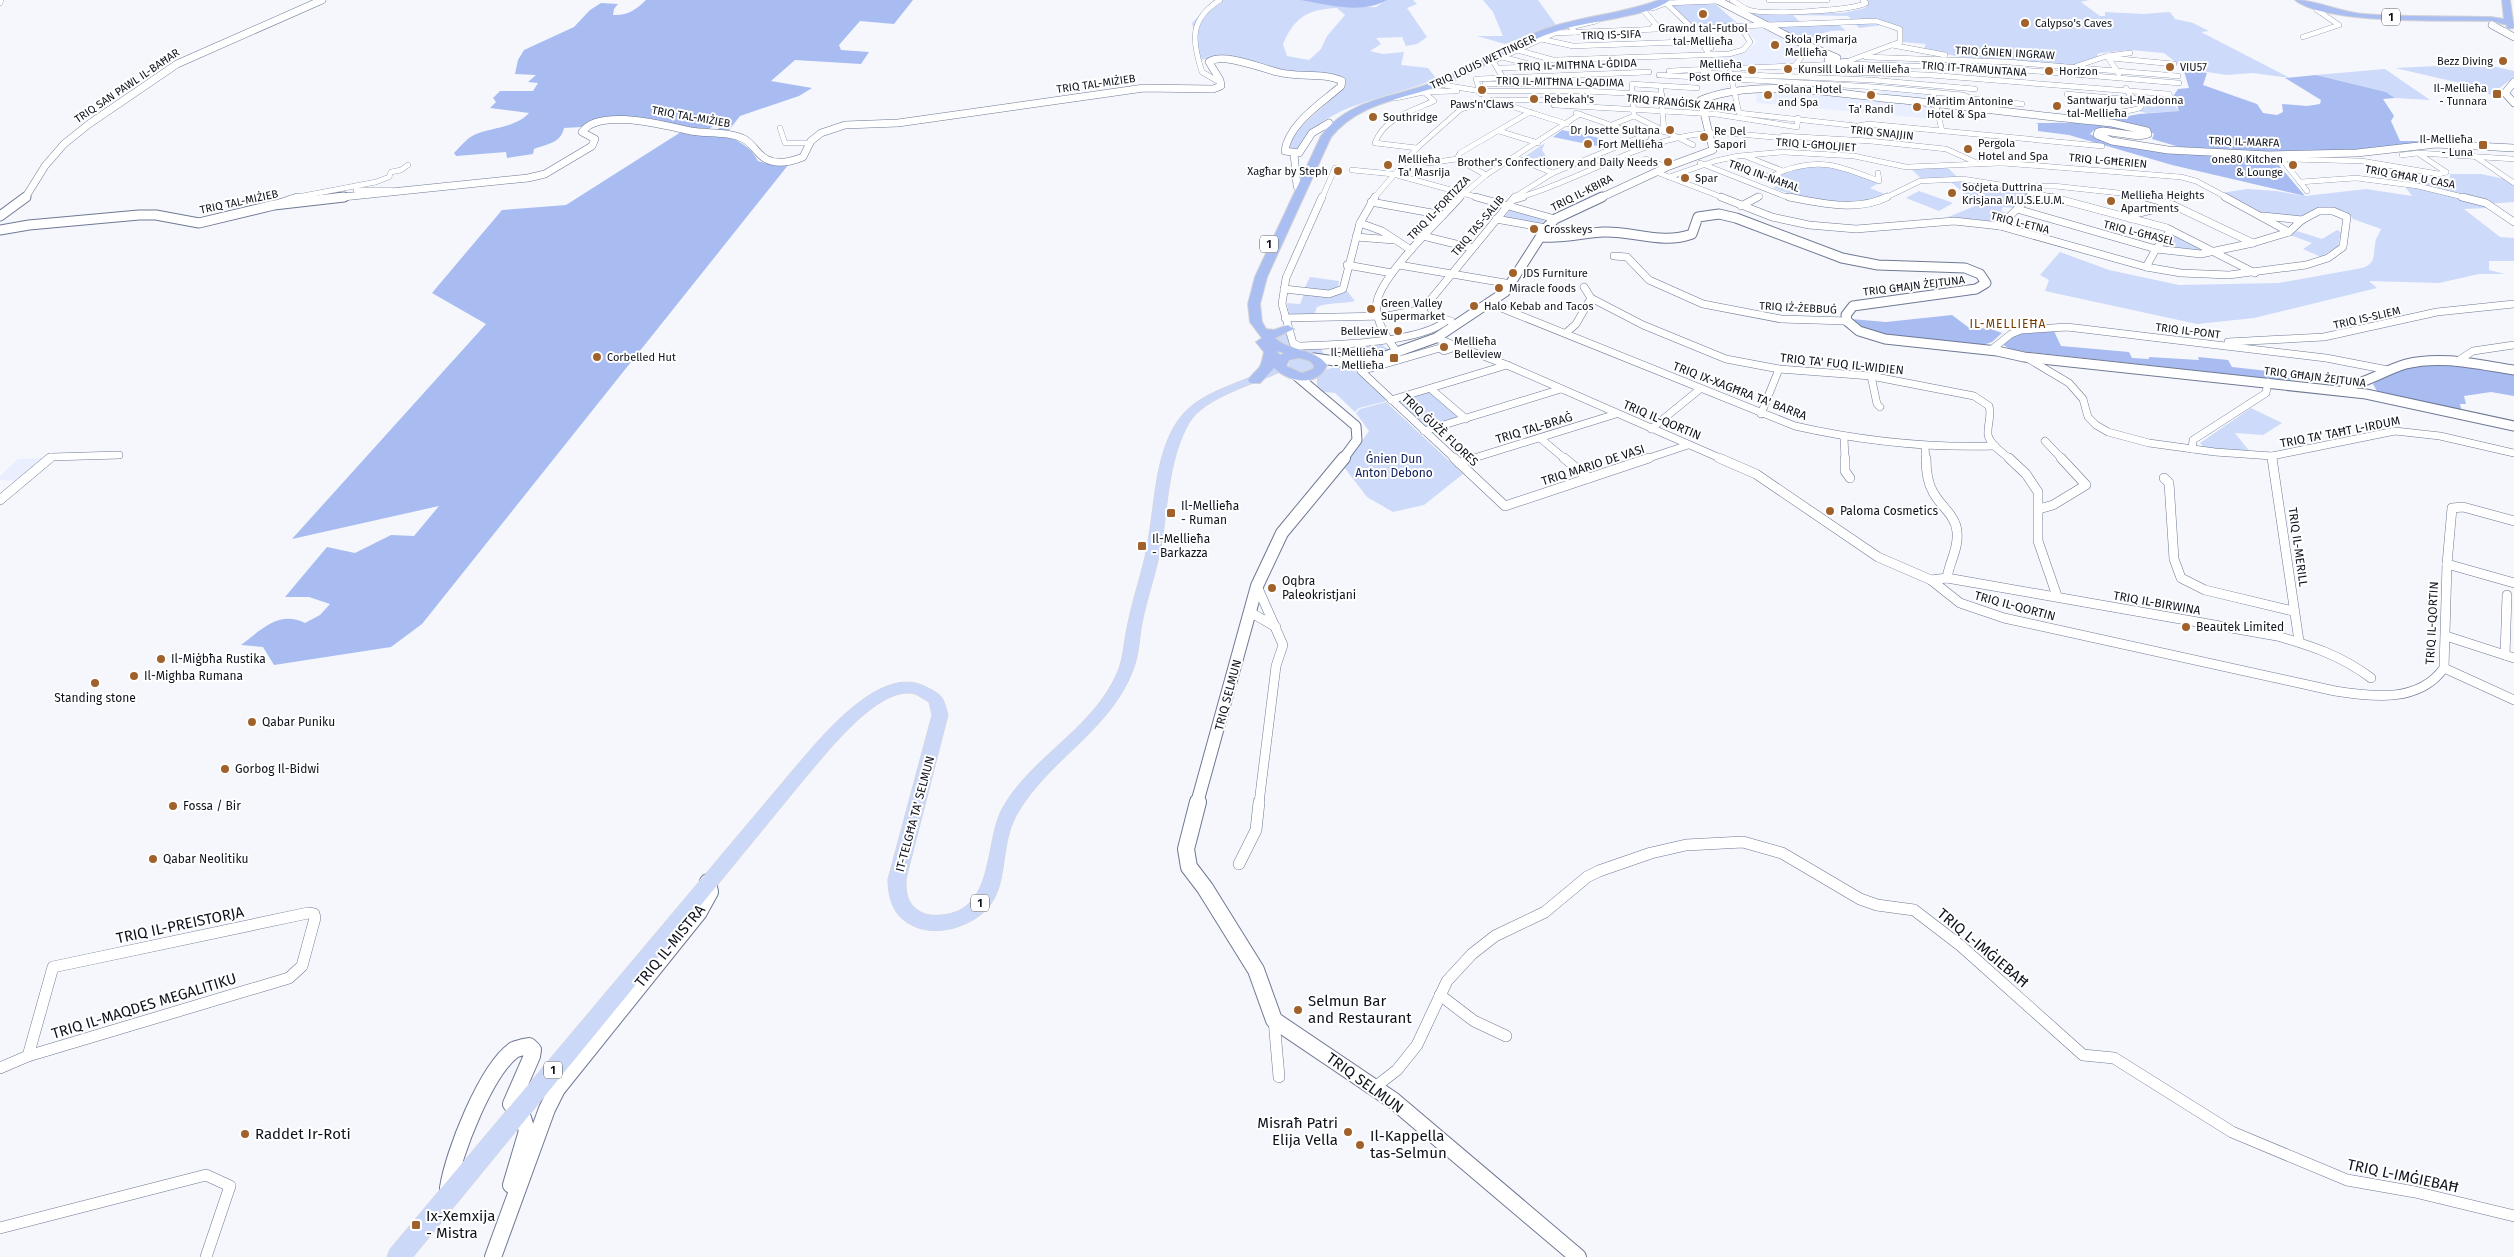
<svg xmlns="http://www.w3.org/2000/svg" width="2514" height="1257" viewBox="0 0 2514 1257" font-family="'Fira Sans',sans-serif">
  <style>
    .built { fill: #e9effe }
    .green { fill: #cedaf9; fill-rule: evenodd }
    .forest { fill: #a8bcf1 }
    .water { fill: #afc4f9 }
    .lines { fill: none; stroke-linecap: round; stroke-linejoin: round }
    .street-far3-casing { stroke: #6e7994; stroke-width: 5.5 }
    .street-far2-casing { stroke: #6e7994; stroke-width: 8 }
    .street-far1-casing { stroke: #6e7994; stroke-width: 10 }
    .street-casing { stroke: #6e7994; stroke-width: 12 }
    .secondary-far3-casing { stroke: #6e7994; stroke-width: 8 }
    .secondary-far2-casing { stroke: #6e7994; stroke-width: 11 }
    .secondary-far1-casing { stroke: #6e7994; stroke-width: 14 }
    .secondary-casing { stroke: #6e7994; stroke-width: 18 }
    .primary-casing { stroke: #d4d4d6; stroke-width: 1 }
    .highway-casing { stroke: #d4d4d6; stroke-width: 2 }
    .street-far3 { stroke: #fff; stroke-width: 5 }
    .street-far2 { stroke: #fff; stroke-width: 7 }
    .street-far1 { stroke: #fff; stroke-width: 9 }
    .street { stroke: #fff; stroke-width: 11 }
    .secondary-far3 { stroke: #fff; stroke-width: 7 }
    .secondary-far2 { stroke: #fff; stroke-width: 9 }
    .secondary-far1 { stroke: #fff; stroke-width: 12 }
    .secondary { stroke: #fff; stroke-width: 16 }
    .primary { fill: #ccd8f7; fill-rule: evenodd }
    .highway { fill: #aabef1; fill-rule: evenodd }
    .poi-dot { fill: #a1612a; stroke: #fff; stroke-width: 2 }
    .labels { text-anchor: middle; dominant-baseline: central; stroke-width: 4; stroke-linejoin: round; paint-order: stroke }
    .shield { fill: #fff; stroke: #565960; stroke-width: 1 }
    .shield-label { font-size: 11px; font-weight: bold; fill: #0e121c }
    .far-poi-label { font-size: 11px; fill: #0e121c; stroke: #fff; text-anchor: start }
    .far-street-label { font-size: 11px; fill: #0e121c; stroke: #fff }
    .far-quarter-label { font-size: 12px; letter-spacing: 1px; fill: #753d01; stroke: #fff }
    .street-label { font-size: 12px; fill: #0e121c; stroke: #fff }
    .park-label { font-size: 12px; fill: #152561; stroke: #fff }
    .poi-label { font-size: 12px; fill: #0e121c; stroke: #fff; text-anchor: start }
    .near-street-label { font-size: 15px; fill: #0e121c; stroke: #fff }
    .near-poi-label { font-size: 15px; fill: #0e121c; stroke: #fff; text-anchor: start }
  </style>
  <rect width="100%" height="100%" fill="#f5f7fd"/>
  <g class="built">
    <path d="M1760 27 1804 49 1792 65 1728 68 1717 56 1742 52 1748 49 1757 42 1745 29Z"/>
    <path d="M1879 88 1931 93 1932 100 1882 95Z"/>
    <path d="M1755 92 1881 99 1931 104 1935 119 1757 103Z"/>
    <path d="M44 458 18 481 0 480V476L18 459Z"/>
  </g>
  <g class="green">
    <path d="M1214 0H1299L1349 7H1376L1386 0H1413L1417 4 1407 8 1427 37 1417 44 1406 46 1402 37 1376 38 1381 44 1370 51 1383 54 1404 52 1401 65 1428 68 1436 78C1392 100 1321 101 1297 152L1286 150 1295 132 1345 87 1346 79C1332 75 1320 76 1305 75 1269 71 1235 51 1200 60L1192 23ZM1337 8 1345 15 1327 36 1321 49 1309 60 1287 56 1283 44C1294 17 1309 9 1337 8Z"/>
    <path d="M1483 0H1538L1556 25 1505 44 1477 36H1503L1493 12Z"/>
    <path d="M1867 0H2089L2081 2 2100 16H2105V12L2143 14 2170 12 2175 19 2193 23 2209 31 2201 32 2290 78 2253 73 2226 75 2183 68 2164 53 2130 50 2101 53 2097 54 2098 56 2074 67 1973 59 1923 50 1926 44 1903 42 1902 31H1896L1883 25 1859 28 1848 16 1793 15 1801 23 1768 24 1743 11 1843 13 1865 8 1869 3Z"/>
    <path d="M1713 2 1737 23 1693 26 1670 4Z"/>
    <path d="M1837 23 1846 31C1833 29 1822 33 1811 38L1810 43 1769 26Z"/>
    <path d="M2488 65 2514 71V77L2493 93 2497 97 2460 83 2395 68 2438 66 2485 67Z"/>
    <path d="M2385 69 2430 100 2395 98 2386 92 2316 75Z"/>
    <path d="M2152 101 2172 102 2179 111 2147 113 2139 111 2147 106 2156 107Z"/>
    <path d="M1545 143 1542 150 1549 161 1546 168 1524 157Z"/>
    <path d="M1822 163 1879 183 1870 188 1887 195C1844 207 1814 203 1773 188L1782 183 1773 179 1804 164Z"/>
    <path d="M1941 166 1948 168 1958 178 1923 180 1912 170Z"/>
    <path d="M2450 174H2481L2514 181V202L2486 204 2489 207 2487 208 2464 209 2500 237 2514 238V261H2489V270L2505 274H2479L2439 283 2369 281 2377 288 2254 318 2197 324 2045 291 2049 280 2040 275 2060 252 2109 270 2179 285 2279 283 2362 268C2376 263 2373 257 2375 245 2375 239 2379 234 2381 229L2353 219C2341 200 2314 214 2298 217 2289 219 2272 217 2263 215 2249 212 2233 200 2221 193L2247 189 2276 191 2305 196 2366 189 2412 196 2404 185 2415 184 2414 181 2450 185Z"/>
    <path d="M1968 181 2012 188 2030 193 2014 208 2003 207 2001 211 2007 213 1996 224 1975 220 1974 218 1972 220 1948 217 1980 204H1976L1951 182Z"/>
    <path d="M1919 191 1953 203 1939 211 1906 198Z"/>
    <path d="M1512 207 1546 218 1540 226 1503 219Z"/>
    <path d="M2337 230 2341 232 2338 246 2321 257 2303 249 2312 243 2290 235 2297 231 2322 239Z"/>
    <path d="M2171 236H2175L2205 250V252L2167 249 2163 246Z"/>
    <path d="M1310 277 1339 281 1338 288 1329 292 1304 289Z"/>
    <path d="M1347 291 1355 301C1343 304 1328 302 1317 307L1314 315H1289L1287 303 1300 304 1304 294 1330 297Z"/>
    <path d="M1286 333 1291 346 1321 348 1325 358 1359 357 1361 353 1359 347 1382 345 1388 349C1367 372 1288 357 1269 337Z"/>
    <path d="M1300 358 1309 359 1316 366 1313 370 1300 373 1288 369 1289 361Z"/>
    <path d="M1349 365 1387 401 1359 408 1355 412 1335 393 1324 392 1317 385V377L1327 369Z"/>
    <path d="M1430 390 1458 415 1457 419 1427 429 1396 400Z"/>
    <path d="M1386 402 1463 474 1424 505 1393 512 1367 497 1344 467 1369 431 1356 413 1360 409Z"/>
    <path d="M2251 408 2282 423 2263 435 2235 433 2250 452 2204 448 2200 443Z"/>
  </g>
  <g class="forest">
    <path d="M646 0H913L894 24 860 21 839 45 841 50 869 52 861 64 795 60 771 81 812 88 799 96 740 116 729 130 720 131 718 130 720 126H713L706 131 600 118 581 127 564 128C561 143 547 144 534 149L533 154 507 158 506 152 456 156 454 153C460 147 467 138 474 135 492 127 515 128 529 113L490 108 496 102 493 98 500 91H533L538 83 528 82 536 75 515 74 518 60 524 50 574 27 590 10 601 3 618 4 614 9 613 15C627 16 636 10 646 0Z"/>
    <path d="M1299 0H1387C1361 15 1327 4 1299 0Z"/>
    <path d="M2183 68 2207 73 2203 85 2257 104 2263 113 2277 115 2283 112 2282 104 2307 106 2320 104 2321 100 2285 78 2316 75 2386 92 2395 98 2383 99 2394 116 2391 121 2400 141H2423L2429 144 2345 153 2190 150 2152 139 2154 134 2146 129 2115 121 2113 119 2139 114 2179 111 2174 95 2178 89 2189 88Z"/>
    <path d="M2036 123C2062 123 2119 120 2141 133L2094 130 2090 134 2106 142 2272 157 2305 196 2172 165 2069 135 2038 131V124Z"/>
    <path d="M681 132C710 135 743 132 758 161L771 165 789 164 422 624 391 647 274 665 263 647 241 645C261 630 279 610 305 623L320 615 330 604 309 597H285L327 547 355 553 391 535 414 536 439 506 292 539 486 324 432 293 502 210 566 205Z"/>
    <path d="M1952 315 1968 327 1991 329 2002 333 1992 342 1983 345 1880 334 1862 330 1851 319 1886 322Z"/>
    <path d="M2053 329 2061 346 2129 352 2132 358 2149 359V357L2199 360 2198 357 2228 360 2232 367 2286 373 2291 381 2011 350 2002 344C2017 331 2033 331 2053 329Z"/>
    <path d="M2445 364 2514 373V396L2491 392 2464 396 2466 404H2460L2462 412 2378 393 2373 384C2399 366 2415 365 2445 364Z"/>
  </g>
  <path class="water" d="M1562 130 1604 139 1597 146 1553 137Z"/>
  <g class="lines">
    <g class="street-far3-casing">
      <g id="street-far3">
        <path d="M1220 0C1189 19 1192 41 1202 72L1221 83"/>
        <path d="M1732 0C1737 3 1743 8 1749 10 1765 15 1852 11 1866 3L1863 0"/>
        <path d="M1769 0H1827"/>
        <path d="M0 3 1 0"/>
        <path d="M1666 3 1691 27"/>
        <path d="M1653 8 1666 3 1719 1"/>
        <path d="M1643 10 1658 27H1653"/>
        <path d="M1575 32 1571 27 1596 21"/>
        <path d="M2303 37 2339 25 2317 10"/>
        <path d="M1541 39 1573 46 1712 41"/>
        <path d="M1704 41 1711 48H1705L1710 55"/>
        <path d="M1892 45 1945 55"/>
        <path d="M1517 50 1553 60 1729 54 1743 50 1750 42 1741 27"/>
        <path d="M2107 56 2119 74"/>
        <path d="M1502 57 1555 33 1876 21 1900 29V42L1846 62"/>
        <path d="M1866 57 2008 62 2178 76"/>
        <path d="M2110 58 2174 64"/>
        <path d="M1841 64 1847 72 1929 75 2169 94 2173 101"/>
        <path d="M1848 64 2011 69 2179 83"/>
        <path d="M1795 66 1806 50"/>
        <path d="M2077 66 2107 56 2130 53"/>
        <path d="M1498 68 1541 67 1502 57 1493 61 1503 78"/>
        <path d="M1742 68 1839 64"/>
        <path d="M1669 71 1709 69"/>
        <path d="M1730 72 1739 113 1857 126 1869 124 2102 146"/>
        <path d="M1703 73 1872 80 1975 89"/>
        <path d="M1659 75 1876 87 1963 95 1973 99 2022 104"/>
        <path d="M1438 84 1480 91H1584L1662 95"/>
        <path d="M1485 84H1545"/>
        <path d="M1632 84 1697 88"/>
        <path d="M1661 90 1664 132"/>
        <path d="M1933 92 1942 131"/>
        <path d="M1481 94 1476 79 1649 72"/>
        <path d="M2067 94 2135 100"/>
        <path d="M1396 98 1424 92 1457 91"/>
        <path d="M1498 102 1567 124"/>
        <path d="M1554 105 1715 114 1797 127 1798 118"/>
        <path d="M1576 113 1646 137"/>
        <path d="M1634 116 1693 145"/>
        <path d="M2066 118C2090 111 2116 116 2140 108L2143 103 2130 96 2126 88"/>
        <path d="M1614 124 1634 116 1632 88"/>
        <path d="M780 128 785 143H810"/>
        <path d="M1499 131 1538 143"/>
        <path d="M1783 136 1870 141 1946 149 1975 162"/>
        <path d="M1417 148 1375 143C1384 118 1412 111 1434 101L1424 92"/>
        <path d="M2419 154 2446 172"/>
        <path d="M2402 155 2418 153 2514 159"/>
        <path d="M1745 156 1783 171C1822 157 1842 167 1879 181L1878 173"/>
        <path d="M2476 157 2514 183"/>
        <path d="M1408 158 1429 163 1457 159"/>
        <path d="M1516 158 1553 173"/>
        <path d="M2281 158 2307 191"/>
        <path d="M1646 159 1667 167"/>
        <path d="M2284 159 2362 161 2439 174 2446 172"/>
        <path d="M1700 163 1784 196 1796 198"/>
        <path d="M1352 170 1393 174 1480 198"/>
        <path d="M1656 172 1724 198"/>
        <path d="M1759 173 1770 177 1783 171"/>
        <path d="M1486 175 1457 159 1460 153 1530 112"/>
        <path d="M1669 177 1715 161 1738 156 1782 152 1854 156 1906 167 2002 163 2181 177 2196 181 2228 198"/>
        <path d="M2300 182 2356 178 2418 186 2467 198"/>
        <path d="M356 190H391"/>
        <path d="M2024 190 2055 198"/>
        <path d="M292 198 376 182 389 177 391 172 401 170 408 165"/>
        <path d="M1322 198 1335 168"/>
        <path d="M1374 198 1417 148 1461 109 1493 100H1551"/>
        <path d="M1459 198 1486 175 1580 114"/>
        <path d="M1513 198 1553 173 1655 131"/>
        <path d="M1518 198C1577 181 1631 145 1692 135 1722 130 1754 136 1784 138"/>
        <path d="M1756 198 1760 196"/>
        <path d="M1885 198 1920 181 1963 179 2014 187 2054 186 2138 195 2150 198"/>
        <path d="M2028 198 2034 192"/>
      </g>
    </g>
    <g class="street-far2-casing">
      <g id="street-far2">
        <path d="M1322 197 1286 278 1282 304 1293 343 1299 346C1333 345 1422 343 1447 320"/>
        <path d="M1476 197 1555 219"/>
        <path d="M1721 197 1772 217 1809 225 1856 229 1954 221 2000 226 2146 267 2181 273 2229 275 2306 265 2328 258 2343 247 2347 217 2333 211H2319L2302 220 2289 232 2253 243 2201 254 2156 249 2017 209"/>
        <path d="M1789 197C1820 203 1857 212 1887 197"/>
        <path d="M2051 197 2167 228 2255 273"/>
        <path d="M2145 197 2173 205 2253 243"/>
        <path d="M2225 197 2289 232"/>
        <path d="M2462 197 2486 203 2514 222"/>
        <path d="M1516 199 1523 197"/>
        <path d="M1371 202 1443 215"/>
        <path d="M279 203 297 197"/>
        <path d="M1741 206 1758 197"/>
        <path d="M2263 216 2302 220"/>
        <path d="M1496 219 1546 228"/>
        <path d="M2131 219 2135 214 2173 205"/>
        <path d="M1360 223 1382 231 1411 250"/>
        <path d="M2000 226 2029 197"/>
        <path d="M1423 236 1472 248"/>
        <path d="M1356 237 1394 240"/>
        <path d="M1614 256 1627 257 1649 280 1703 304 1781 319 1847 321"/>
        <path d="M1347 265 1392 273"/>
        <path d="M1399 265 1511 284"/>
        <path d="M2146 267 2156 249 2171 230"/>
        <path d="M1584 287 1591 298 1643 325 1726 359 1779 369 1871 376 1974 396 1989 406C1992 416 1987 425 1988 435 1990 445 2003 453 2010 459"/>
        <path d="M1284 289 1329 294 1343 289 1360 223 1375 197"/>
        <path d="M1489 303 1795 426C1861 441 1927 448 1995 446"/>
        <path d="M1423 309 1515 197"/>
        <path d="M1423 309 1424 314 1451 321"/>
        <path d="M1285 318 1387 316 1423 309"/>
        <path d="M1566 333 1576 324 1591 298"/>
        <path d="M1436 338 1507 365 1722 459"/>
        <path d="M2228 342 2324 337 2437 312 2514 304"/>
        <path d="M1991 350 2011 334 2021 330 2067 327 2326 358 2388 370"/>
        <path d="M1398 353C1388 340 1373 319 1377 301 1384 272 1439 221 1460 197"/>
        <path d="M2027 358 2069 383 2083 399 2088 417 2096 425 2108 432 2149 443 2215 452 2272 456 2395 431 2440 436 2514 453"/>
        <path d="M2456 362 2473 351 2514 345"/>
        <path d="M1871 376 1877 404 1880 407"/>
        <path d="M1431 389 1466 419"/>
        <path d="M1391 400 1507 365"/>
        <path d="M1761 414 1779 369"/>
        <path d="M1651 429 1700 389"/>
        <path d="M1424 431 1561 389"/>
        <path d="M1540 438 1565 459"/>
        <path d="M1844 438 1845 459"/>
        <path d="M2045 441 2062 459"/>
        <path d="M1925 448 1926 459"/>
        <path d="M2192 449 2193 440 2266 393 2268 382"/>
        <path d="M2272 456V459"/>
        <path d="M48 459 51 457 119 455"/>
        <path d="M1455 459 1361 371 1440 348 1444 351 1458 346"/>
        <path d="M1471 459 1616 414"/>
        <path d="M1646 459 1688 445"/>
      </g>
    </g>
    <g class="street-far1-casing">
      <g id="street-far1">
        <path d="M1454 458 1505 506 1649 458"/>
        <path d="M1564 458 1588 478"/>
        <path d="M1719 458 1756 474 1878 557 1931 580 1960 603 2004 618 2335 691C2373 697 2419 703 2444 668L2447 564 2452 508 2463 507 2514 521"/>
        <path d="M1845 458V471L1850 478"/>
        <path d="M1926 458C1926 469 1927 482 1933 492 1940 506 1956 515 1957 532 1959 548 1949 563 1947 578"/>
        <path d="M2009 458 2026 474 2038 492V541L2057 596"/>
        <path d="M2272 458 2299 641"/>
        <path d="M1459 463 1475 458"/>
        <path d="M2164 478 2169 483 2174 559 2181 578 2205 590 2293 611"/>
        <path d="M0 500 50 458"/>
        <path d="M2039 509 2053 505 2086 485 2061 458"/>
        <path d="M2447 564 2514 583"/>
        <path d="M1931 580 1947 578 2277 636C2312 646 2342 656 2371 678"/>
        <path d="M1257 586 1283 645 1276 666 1259 803"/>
        <path d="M1250 612 1276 627"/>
        <path d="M2446 636 2514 658"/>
        <path d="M2505 655 2507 595"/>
        <path d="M2444 668 2514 700"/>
      </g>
    </g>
    <g class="street-casing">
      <g id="street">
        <path d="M1239 864 1256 830 1259 802"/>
        <path d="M308 913 314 914 315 918 302 966 289 978 28 1056 53 967Z"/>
        <path d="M1440 995 1474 1021 1506 1036"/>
        <path d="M1274 1020 1279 1077"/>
        <path d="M0 1068 28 1056"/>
        <path d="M1375 1087 1397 1070 1417 1045 1447 981 1472 954 1495 936 1545 912 1587 877 1599 871 1651 853 1686 845 1743 842 1782 853 1860 899 1877 905 1914 910 1961 946 2083 1055 2114 1058 2232 1132 2347 1180 2415 1192 2514 1216"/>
        <path d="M0 1228 206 1175 230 1186 206 1257"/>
      </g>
    </g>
    <g class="secondary-far3-casing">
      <g id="secondary-far3">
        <path d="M1717 0 1797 41 1837 58"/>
        <path d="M2492 25 2514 37"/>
        <path d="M1828 60 1836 64 1846 62"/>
        <path d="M2514 82 2505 93 2514 103"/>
        <path d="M1294 153 1297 186"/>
        <path d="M25 198 45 166 64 144 89 124 177 64 322 0"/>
        <path d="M333 198 528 178 545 174 592 146 595 139 582 132C599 107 666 126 691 131 708 134 728 131 744 139 752 143 758 155 766 159 777 165 793 161 803 157L811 141 821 133 845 125 898 123 1144 88 1213 89 1221 86 1220 80 1209 62C1222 52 1261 68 1277 72 1298 78 1324 72 1342 81L1341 86C1322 103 1288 124 1285 151L1299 153 1312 133 1329 123"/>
        <path d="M1600 198 1667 167 1713 150 1701 100C1753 79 1827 92 1882 98 1958 105 2035 116 2112 123L2147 131 2148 134 2139 136 2103 131 2098 132 2097 135 2112 141 2168 150 2268 155 2357 153 2436 144 2514 148"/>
      </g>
    </g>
    <g class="secondary-far2-casing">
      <g id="secondary-far2">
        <path d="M0 216 26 197"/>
        <path d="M0 230 29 225 139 215H156L199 223 274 205 344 197"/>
        <path d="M1542 237C1563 239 1583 233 1604 232 1634 231 1662 245 1692 234L1698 217 1719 214 1736 218 1842 258 1878 265 1965 268 1980 274 1986 283 1976 289 1853 306 1846 315 1847 321 1859 331 1885 339 1997 351 2024 357 2366 394 2514 426"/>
        <path d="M1314 358 1342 362 1380 358 1436 338 1505 292 1546 228 1555 219 1602 197"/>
        <path d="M1298 377 1356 426 1357 440 1343 459"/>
        <path d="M2345 387C2367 383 2385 370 2406 364 2442 355 2479 365 2514 370"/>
      </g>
    </g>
    <g class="secondary-far1-casing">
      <path id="secondary-far1" d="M1197 803 1257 586 1282 533 1344 458"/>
    </g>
    <g class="secondary-casing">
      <g id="secondary">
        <path d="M1198 802 1186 849 1189 867 1205 888 1256 970 1274 1020 1394 1101 1578 1257"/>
        <path d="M511 1185 527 1131 523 1118"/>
        <path d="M452 1193 448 1188C453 1154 486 1070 514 1050 518 1048 524 1047 529 1046L533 1050 532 1056 511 1104"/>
        <path d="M493 1257 547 1109 557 1089 699 912 710 892 708 882"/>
      </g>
    </g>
    <g class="primary-casing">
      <path id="primary" d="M1280 363 1284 364V370C1257 384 1205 396 1189 423 1170 456 1168 498 1163 535 1159 565 1148 593 1142 623 1139 639 1139 655 1133 670 1110 731 1048 760 1017 814 993 857 1019 908 954 928 939 932 922 932 908 923 893 914 888 897 888 879L932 715 929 702C925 700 920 696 915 694 879 684 826 754 805 778L413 1257H387L390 1249 793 770C819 740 880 662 926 687 943 695 943 697 948 715L906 879C906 889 906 900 914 907 922 915 931 916 942 915 995 910 984 844 1002 809 1031 756 1094 729 1118 671 1124 656 1124 639 1128 623 1134 593 1145 565 1149 535 1155 499 1156 454 1177 422 1194 396 1225 388 1253 376 1262 372 1271 366 1280 363Z"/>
    </g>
    <g class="highway-casing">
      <g id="highway">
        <path d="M1659 0H1670C1651 16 1590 21 1564 29 1524 40 1491 64 1453 81 1411 99 1362 99 1331 137L1267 277 1260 304 1262 322 1266 329 1274 330 1288 325 1294 329 1275 338C1290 352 1315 348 1327 365 1318 387 1290 383 1274 368L1260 383H1250L1248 380C1260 365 1260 372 1264 352L1256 342 1262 338 1250 322 1248 304 1255 277 1321 136C1348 99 1392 98 1431 83 1471 68 1505 43 1545 29 1582 16 1622 14 1659 0ZM1276 351 1284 353 1280 355ZM1299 358 1310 361 1314 366 1313 369 1302 373 1286 366 1289 360Z"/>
        <path d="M2295 0C2316 0 2340 12 2363 14 2405 17 2449 16 2491 17L2504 19 2502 0H2510L2514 28 2506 29 2507 25 2491 21C2448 20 2326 25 2295 0Z"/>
      </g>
    </g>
    <use href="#street-far3" class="street-far3"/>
    <use href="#street-far2" class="street-far2"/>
    <use href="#street-far1" class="street-far1"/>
    <use href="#street" class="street"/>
    <use href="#secondary-far3" class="secondary-far3"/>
    <use href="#secondary-far2" class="secondary-far2"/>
    <use href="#secondary-far1" class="secondary-far1"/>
    <use href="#secondary" class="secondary"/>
    <use href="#primary" class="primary"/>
    <use href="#highway" class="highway"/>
  </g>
  <g class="poi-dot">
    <circle cx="1703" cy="14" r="5"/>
    <circle cx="2025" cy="23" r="5"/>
    <circle cx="1775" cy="45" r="5"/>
    <circle cx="2503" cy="61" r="5"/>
    <circle cx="2170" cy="67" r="5"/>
    <circle cx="1788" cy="69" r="5"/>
    <circle cx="1752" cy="70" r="5"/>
    <circle cx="2049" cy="71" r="5"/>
    <circle cx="1482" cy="90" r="5"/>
    <rect x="2492" y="89" width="10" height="10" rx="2.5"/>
    <circle cx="1768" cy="95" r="5"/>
    <circle cx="1871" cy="95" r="5"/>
    <circle cx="1534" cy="99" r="5"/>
    <circle cx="2057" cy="106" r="5"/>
    <circle cx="1917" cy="107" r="5"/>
    <circle cx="1373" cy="117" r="5"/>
    <circle cx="1670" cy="130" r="5"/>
    <circle cx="1704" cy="137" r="5"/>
    <circle cx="1588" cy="144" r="5"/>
    <rect x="2478" y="140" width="10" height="10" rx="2.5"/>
    <circle cx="1968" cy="149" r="5"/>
    <circle cx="1668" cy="162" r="5"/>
    <circle cx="1388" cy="165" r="5"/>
    <circle cx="2293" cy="165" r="5"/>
    <circle cx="1338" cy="171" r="5"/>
    <circle cx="1685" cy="178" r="5"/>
    <circle cx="1952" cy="193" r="5"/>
    <circle cx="2111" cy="201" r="5"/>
    <circle cx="1534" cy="229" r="5"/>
    <circle cx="1513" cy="273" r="5"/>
    <circle cx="1499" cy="288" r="5"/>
    <circle cx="1474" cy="306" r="5"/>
    <circle cx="1371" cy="309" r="5"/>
    <circle cx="1398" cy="331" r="5"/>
    <circle cx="1444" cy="347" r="5"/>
    <circle cx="597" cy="357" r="5"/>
    <rect x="1389" y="353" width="10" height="10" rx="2.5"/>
    <circle cx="1830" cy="511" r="5"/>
    <rect x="1166" y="508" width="10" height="10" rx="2.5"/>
    <rect x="1137" y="541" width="10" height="10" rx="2.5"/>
    <circle cx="1272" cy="588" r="5"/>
    <circle cx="2186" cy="627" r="5"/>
    <circle cx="161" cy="659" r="5"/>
    <circle cx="134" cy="676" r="5"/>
    <circle cx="95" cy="683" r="5"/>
    <circle cx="252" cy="722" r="5"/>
    <circle cx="225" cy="769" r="5"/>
    <circle cx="173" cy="806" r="5"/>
    <circle cx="153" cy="859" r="5"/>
    <circle cx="1298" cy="1010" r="5"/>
    <circle cx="1348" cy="1132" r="5"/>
    <circle cx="245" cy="1134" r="5"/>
    <circle cx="1360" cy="1145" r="5"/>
    <rect x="411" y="1220" width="10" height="10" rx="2.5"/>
  </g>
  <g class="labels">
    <g class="shield">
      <rect x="2382" y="8.5" width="18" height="17" rx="4"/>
      <rect x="1260" y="235.5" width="18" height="17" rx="4"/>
      <rect x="971" y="894.5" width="18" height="17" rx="4"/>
      <rect x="544" y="1061.5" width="18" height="17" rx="4"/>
    </g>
    <g class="shield-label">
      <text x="2391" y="17">1</text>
      <text x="1269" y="244">1</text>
      <text x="980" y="903">1</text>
      <text x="553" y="1070">1</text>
    </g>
    <g class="far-poi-label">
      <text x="2035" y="23">Calypso's Caves</text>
      <text x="1703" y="28" text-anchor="middle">Grawnd tal-Futbol<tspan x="1703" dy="13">tal-Mellieħa</tspan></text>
      <text x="1785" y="39">Skola Primarja<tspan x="1785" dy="13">Mellieħa</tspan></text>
      <text x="2493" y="61" text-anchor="end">Bezz Diving</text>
      <text x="1742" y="64" text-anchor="end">Mellieħa<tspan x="1742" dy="13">Post Office</tspan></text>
      <text x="2180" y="67">VIU57</text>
      <text x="1798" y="69">Kunsill Lokali Mellieħa</text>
      <text x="2059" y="71">Horizon</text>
      <text x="2487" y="88" text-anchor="end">Il-Mellieħa<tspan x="2487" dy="13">- Tunnara</tspan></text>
      <text x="1778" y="89">Solana Hotel<tspan x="1778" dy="13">and Spa</tspan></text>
      <text x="1544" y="99">Rebekah's</text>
      <text x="2067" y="100">Santwarju tal-Madonna<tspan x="2067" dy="13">tal-Mellieħa</tspan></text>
      <text x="1927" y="101">Maritim Antonine<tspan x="1927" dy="13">Hotel &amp; Spa</tspan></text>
      <text x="1482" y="104" text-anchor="middle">Paws'n'Claws</text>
      <text x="1871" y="109" text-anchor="middle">Ta' Randi</text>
      <text x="1383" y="117">Southridge</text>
      <text x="1660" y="130" text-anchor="end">Dr Josette Sultana</text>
      <text x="1714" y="131">Re Del<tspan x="1714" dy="13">Sapori</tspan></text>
      <text x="2473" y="139" text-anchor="end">Il-Mellieħa<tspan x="2473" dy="13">- Luna</tspan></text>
      <text x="1978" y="143">Pergola<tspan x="1978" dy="13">Hotel and Spa</tspan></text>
      <text x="1598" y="144">Fort Mellieħa</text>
      <text x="1398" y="159">Mellieħa<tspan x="1398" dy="13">Ta' Masrija</tspan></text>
      <text x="2283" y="159" text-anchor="end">one80 Kitchen<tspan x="2283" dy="13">&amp; Lounge</tspan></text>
      <text x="1658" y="162" text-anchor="end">Brother's Confectionery and Daily Needs</text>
      <text x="1328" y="171" text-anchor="end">Xagħar by Steph</text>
      <text x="1695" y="178">Spar</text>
      <text x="1962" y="187">Soċjeta Duttrina<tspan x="1962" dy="13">Krisjana M.U.S.E.U.M.</tspan></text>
      <text x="2121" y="195">Mellieħa Heights<tspan x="2121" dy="13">Apartments</tspan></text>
      <text x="1544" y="229">Crosskeys</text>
      <text x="1523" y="273">JDS Furniture</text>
      <text x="1509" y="288">Miracle foods</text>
      <text x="1381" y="303">Green Valley<tspan x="1381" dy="13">Supermarket</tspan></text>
      <text x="1484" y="306">Halo Kebab and Tacos</text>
      <text x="1388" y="331" text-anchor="end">Belleview</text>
      <text x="1454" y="341">Mellieħa<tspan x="1454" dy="13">Belleview</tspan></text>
      <text x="1384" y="352" text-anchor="end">Il-Mellieħa<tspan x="1384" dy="13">- Mellieħa</tspan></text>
      <text x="607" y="357">Corbelled Hut</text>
    </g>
    <g class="far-street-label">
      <text transform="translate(1611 35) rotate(-2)">TRIQ IS-SIFA</text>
      <text transform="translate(2005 53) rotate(3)">TRIQ ĠNIEN INGRAW</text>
      <text transform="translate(1483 62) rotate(-25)">TRIQ LOUIS WETTINGER</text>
      <text transform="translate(1577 65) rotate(-2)">TRIQ IL-MITĦNA L-ĠDIDA</text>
      <text transform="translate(1974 69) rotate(4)">TRIQ IT-TRAMUNTANA</text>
      <text transform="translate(1560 82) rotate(1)">TRIQ IL-MITĦNA L-QADIMA</text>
      <text transform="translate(1096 84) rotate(-8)">TRIQ TAL-MIŻIEB</text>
      <text transform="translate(127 86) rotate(-34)">TRIQ SAN PAWL IL-BAĦAR</text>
      <text transform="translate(1681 103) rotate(5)">TRIQ FRANĠISK ZAHRA</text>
      <text transform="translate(691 117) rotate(10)">TRIQ TAL-MIŻIEB</text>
      <text transform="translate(1882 133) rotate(6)">TRIQ SNAJJIN</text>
      <text transform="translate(2244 142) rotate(2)">TRIQ IL-MARFA</text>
      <text transform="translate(1816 145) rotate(4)">TRIQ L-GĦOLJIET</text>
      <text transform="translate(2108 161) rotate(5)">TRIQ L-GĦERIEN</text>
      <text transform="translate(1764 176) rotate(20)">TRIQ IN-NAĦAL</text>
      <text transform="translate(2410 177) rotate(10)">TRIQ GĦAR U CASA</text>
      <text transform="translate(1582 193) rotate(-27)">TRIQ IL-KBIRA</text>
      <text transform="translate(239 202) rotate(-12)">TRIQ TAL-MIŻIEB</text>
      <text transform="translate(1439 208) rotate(-46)">TRIQ IL-FORTIZZA</text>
      <text transform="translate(2020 223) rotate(14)">TRIQ L-ETNA</text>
      <text transform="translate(1478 226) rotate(-50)">TRIQ TAS-SALIB</text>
      <text transform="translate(2139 233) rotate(14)">TRIQ L-GĦASEL</text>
      <text transform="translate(1914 286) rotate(-7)">TRIQ GĦAJN ŻEJTUNA</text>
      <text transform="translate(1798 308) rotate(3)">TRIQ IŻ-ŻEBBUĠ</text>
      <text transform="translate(2367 318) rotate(-13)">TRIQ IS-SLIEM</text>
      <text transform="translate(2188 331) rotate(7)">TRIQ IL-PONT</text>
      <text transform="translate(2315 377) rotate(7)">TRIQ GĦAJN ŻEJTUNA</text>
    </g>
    <g class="far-quarter-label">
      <text x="2008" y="324">IL-MELLIEĦA</text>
    </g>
    <g class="street-label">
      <text transform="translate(1842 364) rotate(6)">TRIQ TA' FUQ IL-WIDIEN</text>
      <text transform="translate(1740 391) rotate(21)">TRIQ IX-XAGĦRA TA' BARRA</text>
      <text transform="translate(1662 420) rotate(23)">TRIQ IL-QORTIN</text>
      <text transform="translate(1534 428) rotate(-17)">TRIQ TAL-BRAĠ</text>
      <text transform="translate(1440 430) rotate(43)">TRIQ ĠUŻÈ FLORES</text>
      <text transform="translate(2340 432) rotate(-11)">TRIQ TA' TAĦT L-IRDUM</text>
      <text transform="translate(1593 465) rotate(-18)">TRIQ MARIO DE VASI</text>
      <text transform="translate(2298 547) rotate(82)">TRIQ IL-MERILL</text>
      <text transform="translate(2157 603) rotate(10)">TRIQ IL-BIRWINA</text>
      <text transform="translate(2015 606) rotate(15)">TRIQ IL-QORTIN</text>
      <text transform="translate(2432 623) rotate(-87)">TRIQ IL-QORTIN</text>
      <text transform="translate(1228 695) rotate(-75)">TRIQ SELMUN</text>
      <text transform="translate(915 814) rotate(-75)">IT-TELGĦA TA' SELMUN</text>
    </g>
    <g class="park-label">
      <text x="1394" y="459">Ġnien Dun<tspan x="1394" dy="14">Anton Debono</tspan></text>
    </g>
    <g class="poi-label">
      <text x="1181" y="506">Il-Mellieħa<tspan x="1181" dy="14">- Ruman</tspan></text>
      <text x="1840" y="511">Paloma Cosmetics</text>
      <text x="1152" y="539">Il-Mellieħa<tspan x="1152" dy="14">- Barkazza</tspan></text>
      <text x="1282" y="581">Oqbra<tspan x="1282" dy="14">Paleokristjani</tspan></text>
      <text x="2196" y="627">Beautek Limited</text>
      <text x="171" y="659">Il-Miġbħa Rustika</text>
      <text x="144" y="676">Il-Mighba Rumana</text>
      <text x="95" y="698" text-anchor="middle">Standing stone</text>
      <text x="262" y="722">Qabar Puniku</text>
      <text x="235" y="769">Gorbog Il-Bidwi</text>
      <text x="183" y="806">Fossa / Bir</text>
      <text x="163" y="859">Qabar Neolitiku</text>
    </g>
    <g class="near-street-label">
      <text transform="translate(180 925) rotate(-12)">TRIQ IL-PREISTORJA</text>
      <text transform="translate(670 946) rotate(-51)">TRIQ IL-MISTRA</text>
      <text transform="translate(1983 948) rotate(40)">TRIQ L-IMĠIEBAĦ</text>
      <text transform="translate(144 1006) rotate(-17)">TRIQ IL-MAQDES MEGALITIKU</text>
      <text transform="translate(1365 1083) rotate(36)">TRIQ SELMUN</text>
      <text transform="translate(2403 1176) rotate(12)">TRIQ L-IMĠIEBAĦ</text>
    </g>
    <g class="near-poi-label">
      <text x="1308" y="1001">Selmun Bar<tspan x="1308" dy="17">and Restaurant</tspan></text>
      <text x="1338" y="1123" text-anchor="end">Misraħ Patri<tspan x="1338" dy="17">Elija Vella</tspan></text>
      <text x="255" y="1134">Raddet Ir-Roti</text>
      <text x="1370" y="1136">Il-Kappella<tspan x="1370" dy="17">tas-Selmun</tspan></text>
      <text x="426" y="1216">Ix-Xemxija<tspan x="426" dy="17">- Mistra</tspan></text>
    </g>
  </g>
</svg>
